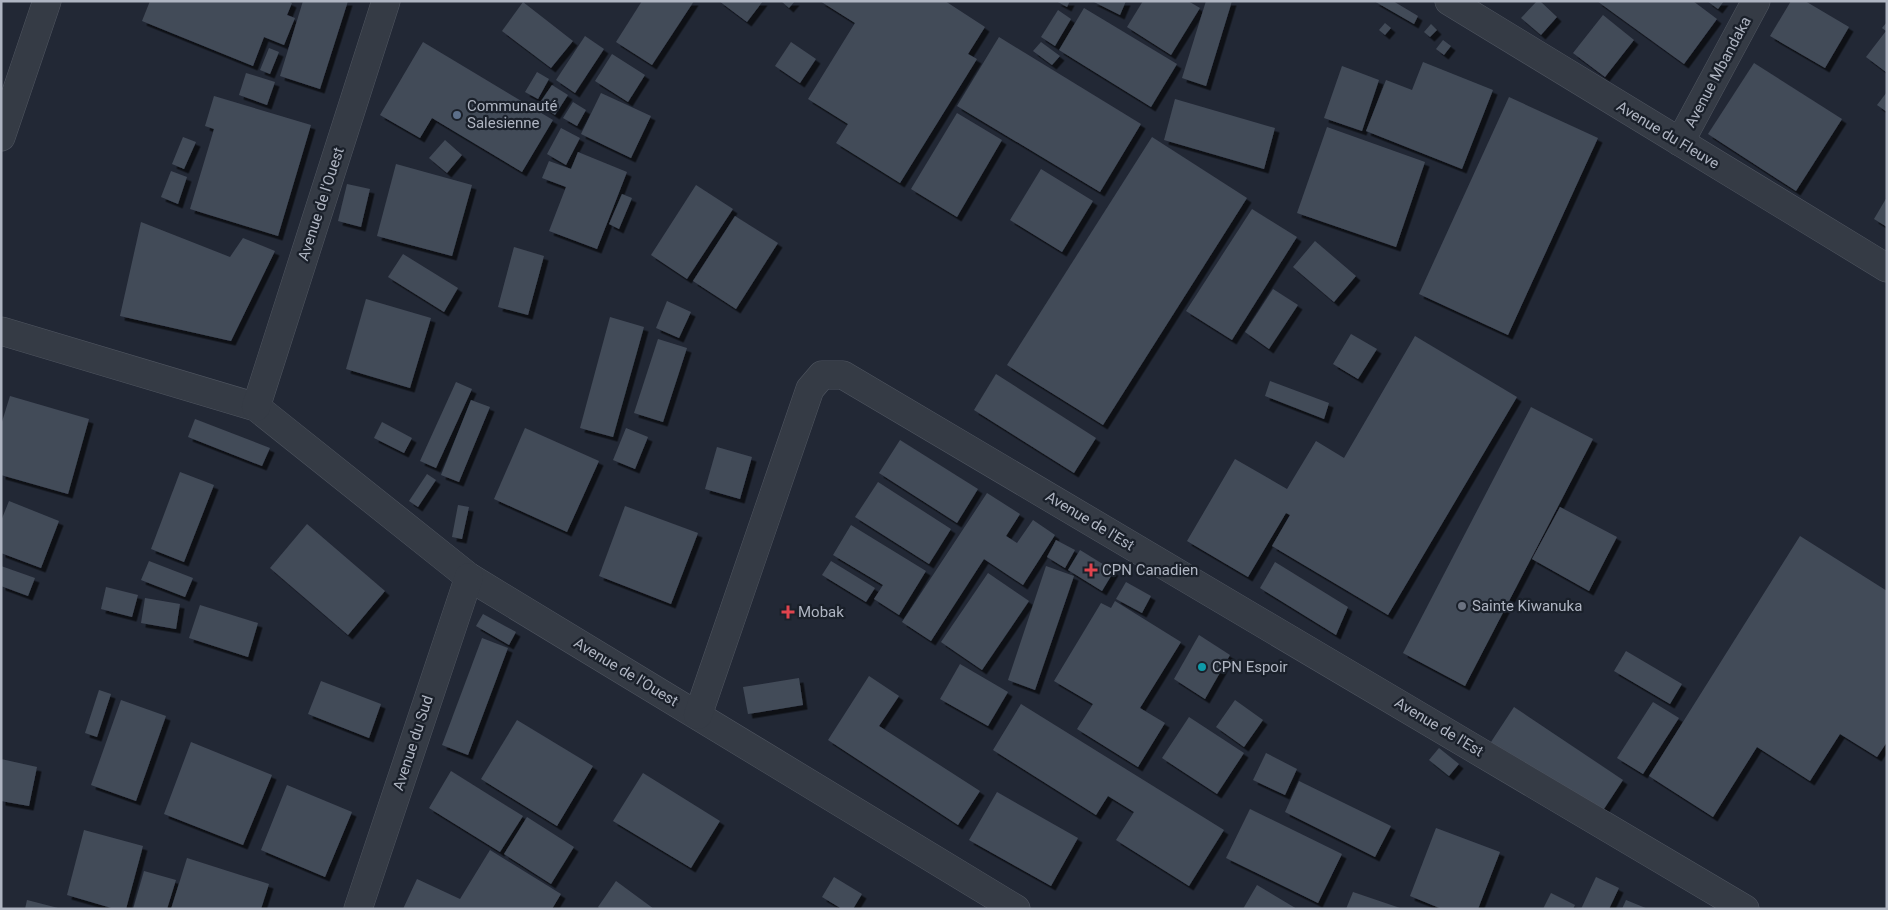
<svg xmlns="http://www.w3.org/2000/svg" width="1888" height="910" viewBox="0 0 1888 910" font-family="Roboto,sans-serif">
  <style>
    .building { fill: #434b59; filter: url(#shadow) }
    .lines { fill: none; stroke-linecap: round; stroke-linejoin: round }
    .minor-casing { stroke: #4f5560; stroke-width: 29 }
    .tertiary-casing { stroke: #4f5560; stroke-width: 29 }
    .minor { stroke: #353b45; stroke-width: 28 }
    .tertiary { stroke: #353b45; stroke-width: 28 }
    .service-dot { fill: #5c6f8a; stroke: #1a202a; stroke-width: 2 }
    .health-dot { fill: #e0444e; stroke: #1a202a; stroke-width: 2 }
    .worship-dot { fill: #6b7280; stroke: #1a202a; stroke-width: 2 }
    .culture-dot { fill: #0f9aa8; stroke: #1a202a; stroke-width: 2 }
    .labels { text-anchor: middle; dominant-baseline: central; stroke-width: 4.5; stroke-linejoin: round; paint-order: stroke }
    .street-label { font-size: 15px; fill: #afb5c2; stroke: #1a202a }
    .poi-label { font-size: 15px; fill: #afb5c2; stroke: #1a202a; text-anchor: start }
  </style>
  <defs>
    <filter id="shadow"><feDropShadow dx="4.5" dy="4.5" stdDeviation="0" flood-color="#0009"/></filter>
  </defs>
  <rect width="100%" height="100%" fill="#222835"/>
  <g class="building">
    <path d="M150 1H288L292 3 287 15 295 18 284 45 264 37 253 66 142 21Z"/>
    <path d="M303 1H348L320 89 280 76Z"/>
    <path d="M642 1H694L652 65 616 42Z"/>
    <path d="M719 1H763L747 22Z"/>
    <path d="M781 1H795L789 8Z"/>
    <path d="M820 1H945L985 27 968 54 977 59 900 183 836 143 848 124 808 99 855 23Z"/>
    <path d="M1056 1H1070L1067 7Z"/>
    <path d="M1092 1H1126L1120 15Z"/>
    <path d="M1143 1H1188L1200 8 1171 55 1127 27Z"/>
    <path d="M1206 1H1232L1206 86 1182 78Z"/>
    <path d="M1374 1H1393L1418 16 1414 24Z"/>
    <path d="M1537 1H1540L1557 17 1541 35 1521 18Z"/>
    <path d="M1597 1H1693L1717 19 1684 64Z"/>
    <path d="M1707 1H1724L1718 9Z"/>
    <path d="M1791 1H1805L1849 27 1825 68 1770 36Z"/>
    <path d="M523 2 573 41 551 68 502 31Z"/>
    <path d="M1084 8 1177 64 1151 107 1059 50Z"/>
    <path d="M1058 10 1071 19 1055 46 1041 37Z"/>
    <path d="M1603 15 1634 40 1605 77 1573 53Z"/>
    <path d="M1887 22V70L1886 72 1866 57 1886 31 1882 28Z"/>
    <path d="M1385 23 1391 28 1385 35 1379 30Z"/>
    <path d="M1431 24 1437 30 1430 37 1424 32Z"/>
    <path d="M585 36 604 49 575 93 556 80Z"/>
    <path d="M999 37 1141 124 1100 192 957 106Z"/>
    <path d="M1443 40 1451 46 1444 55 1436 49Z"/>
    <path d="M423 42 553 120 522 172 432 118 420 138 380 115Z"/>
    <path d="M791 42 816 59 800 83 775 66Z"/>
    <path d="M1041 42 1060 56 1052 65 1033 51Z"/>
    <path d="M269 48 279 52 270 74 260 70Z"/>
    <path d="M612 54 645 75 628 102 595 81Z"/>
    <path d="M1423 62 1493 90 1462 169 1366 131 1386 80 1412 90Z"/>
    <path d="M1754 63 1842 119 1796 191 1708 134Z"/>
    <path d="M1342 66 1379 80 1362 131 1324 118Z"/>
    <path d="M537 72 549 79 538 99 525 92Z"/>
    <path d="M246 73 275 82 267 105 239 95Z"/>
    <path d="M552 85 568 95 555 115 539 104Z"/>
    <path d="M1887 92V112L1877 105Z"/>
    <path d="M601 93 651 116 631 158 581 134Z"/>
    <path d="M214 96 311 125 278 236 190 209 214 129 205 126Z"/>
    <path d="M1509 97 1598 138 1508 335 1419 294Z"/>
    <path d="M1175 99 1275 128 1264 169 1164 140Z"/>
    <path d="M573 102 586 110 577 126 563 118Z"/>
    <path d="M957 113 1002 140 957 217 911 189Z"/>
    <path d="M1327 127 1425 162 1396 247 1297 213Z"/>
    <path d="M561 128 580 138 566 165 547 154Z"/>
    <path d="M183 137 196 142 184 169 172 164Z"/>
    <path d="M1152 137 1247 198 1103 425 1007 365Z"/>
    <path d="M445 140 462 155 447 173 429 158Z"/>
    <path d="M578 152 627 172 597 249 549 231 566 187 542 178 549 161 571 169Z"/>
    <path d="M396 164 472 185 452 256 377 236Z"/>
    <path d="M1041 169 1093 201 1062 252 1010 220Z"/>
    <path d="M171 171 187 177 178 204 161 197Z"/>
    <path d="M347 184 370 189 361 227 338 221Z"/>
    <path d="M696 185 733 209 687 279 651 255Z"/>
    <path d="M622 194 632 198 619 229 609 224Z"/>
    <path d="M1887 197V227L1874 219Z"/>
    <path d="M1252 209 1297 237 1232 340 1186 311Z"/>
    <path d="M735 216 778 243 736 309 693 281Z"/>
    <path d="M141 222 230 257 243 238 275 251 231 341 120 316Z"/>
    <path d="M1315 241 1356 276 1334 302 1293 267Z"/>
    <path d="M514 247 544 256 528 315 498 307Z"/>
    <path d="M403 254 458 288 444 312 388 277Z"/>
    <path d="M1273 289 1298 305 1269 349 1245 332Z"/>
    <path d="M366 299 431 318 410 388 346 369Z"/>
    <path d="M667 301 691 312 679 338 656 328Z"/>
    <path d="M610 317 644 327 613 437 580 428Z"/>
    <path d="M1351 334 1377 349 1358 379 1333 364Z"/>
    <path d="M1415 336 1517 397 1388 615 1272 546 1290 515 1286 513 1248 577 1187 541 1235 459 1287 489 1316 441 1344 458Z"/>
    <path d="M658 339 687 348 663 422 634 413Z"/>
    <path d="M996 374 1096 438 1074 473 974 410Z"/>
    <path d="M1270 381 1329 403 1324 419 1265 396Z"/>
    <path d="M456 382 472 389 436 468 420 461Z"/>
    <path d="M10 396 89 419 68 494 1 475V425Z"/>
    <path d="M471 400 490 407 459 482 441 475Z"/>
    <path d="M1531 407 1593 439 1465 686 1403 653Z"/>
    <path d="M195 419 270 448 262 466 188 437Z"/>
    <path d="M382 422 412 438 404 453 374 438Z"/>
    <path d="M525 428 599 461 567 532 494 499Z"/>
    <path d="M626 428 648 437 635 469 613 460Z"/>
    <path d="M900 440 978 489 957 523 879 473Z"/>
    <path d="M717 447 752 457 740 499 705 489Z"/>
    <path d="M180 472 214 485 184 562 151 549Z"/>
    <path d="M427 474 436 480 418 507 409 501Z"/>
    <path d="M878 482 951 529 929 564 855 517Z"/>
    <path d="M987 493 1020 514 1006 536 1017 543 1033 520 1055 535 1023 585 984 559 931 641 902 622Z"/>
    <path d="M9 501 59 521 41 568 1 553V521Z"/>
    <path d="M458 505 469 507 462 539 452 537Z"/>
    <path d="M625 506 698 533 671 604 599 576Z"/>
    <path d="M1560 507 1617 537 1589 591 1532 559Z"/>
    <path d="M307 524 385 591 348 635 270 568Z"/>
    <path d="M851 525 926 571 899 615 874 599 883 585 833 555Z"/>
    <path d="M1800 536 1887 591V742L1877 757 1840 734 1810 781 1757 747 1713 817 1649 776Z"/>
    <path d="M1056 540 1075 550 1065 568 1047 557Z"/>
    <path d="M1080 550 1114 571 1102 591 1068 570Z"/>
    <path d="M149 561 193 578 185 597 141 580Z"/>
    <path d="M831 561 875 588 866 602 822 575Z"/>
    <path d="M1275 562 1348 607 1336 635 1260 588Z"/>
    <path d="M1 566 35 578 28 596 1 586Z"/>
    <path d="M1046 566 1074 576 1035 690 1008 680Z"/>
    <path d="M988 573 1029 601 982 670 941 642Z"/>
    <path d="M1126 582 1151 596 1142 613 1116 599Z"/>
    <path d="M106 587 138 595 132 617 101 609Z"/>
    <path d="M145 598 180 604 176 629 141 623Z"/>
    <path d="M1115 601 1181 642 1140 708 1165 723 1138 767 1077 729 1093 704 1054 681 1101 603 1111 608Z"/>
    <path d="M200 605 258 623 248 657 189 638Z"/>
    <path d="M483 614 516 632 509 645 476 626Z"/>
    <path d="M1199 635 1230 655 1205 699 1174 679Z"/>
    <path d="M482 638 508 648 468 755 442 745Z"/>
    <path d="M1626 651 1682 684 1670 704 1614 671Z"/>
    <path d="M960 664 1008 692 988 726 940 699Z"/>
    <path d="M869 676 899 696 879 726 980 791 958 825 828 740Z"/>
    <path d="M799 678 803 705 748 714 743 687Z"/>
    <path d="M321 681 381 704 369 738 308 714Z"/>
    <path d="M99 690 111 694 97 737 85 733Z"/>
    <path d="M121 700 166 716 136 801 91 785Z"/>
    <path d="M1235 700 1263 720 1244 747 1216 727Z"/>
    <path d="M1653 702 1679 718 1643 774 1617 758Z"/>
    <path d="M1021 704 1224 830 1189 886 1116 840 1134 812 1108 796 1096 815 993 750Z"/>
    <path d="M1514 707 1623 780 1598 818 1489 745Z"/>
    <path d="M1189 717 1244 753 1217 794 1162 758Z"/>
    <path d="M517 720 593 766 557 826 481 779Z"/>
    <path d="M191 742 272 775 243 845 164 814Z"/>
    <path d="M1439 748 1459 764 1449 776 1429 760Z"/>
    <path d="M1266 753 1297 769 1285 795 1253 780Z"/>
    <path d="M1 759 37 767 29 806 1 801Z"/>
    <path d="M451 771 523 816 500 852 429 808Z"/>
    <path d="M643 773 720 821 691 868 613 821Z"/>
    <path d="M1299 781 1391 826 1375 857 1285 812Z"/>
    <path d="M287 785 352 812 325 877 261 850Z"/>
    <path d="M997 792 1078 838 1051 886 969 840Z"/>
    <path d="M1250 809 1342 854 1318 903 1226 858Z"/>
    <path d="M527 817 574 847 551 884 504 854Z"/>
    <path d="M1436 828 1500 852 1478 909H1442L1410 896Z"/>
    <path d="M84 830 143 846 126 909H115L67 895Z"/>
    <path d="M490 850 561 894 552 909H403L417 879 460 899Z"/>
    <path d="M187 858 269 884 261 909H171Z"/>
    <path d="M144 871 176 880 167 909H133Z"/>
    <path d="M834 877 862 894 853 909H842L822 897Z"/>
    <path d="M1596 877 1619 888 1609 909H1581Z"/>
    <path d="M616 881 654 909H600L598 907Z"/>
    <path d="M1257 885 1297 909H1243Z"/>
    <path d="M1353 892 1400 908V909H1346Z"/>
    <path d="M1551 893 1575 905 1573 909H1543Z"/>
    <path d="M27 900 58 908V909H25Z"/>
    <path d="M1626 900 1648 909H1622Z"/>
  </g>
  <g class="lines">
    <g class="minor-casing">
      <g id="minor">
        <path d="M1449 1 1887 268"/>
        <path d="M1680 142 1756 1"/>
        <path d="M1 331 256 407 469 577 1016 909"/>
        <path d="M256 407 386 1"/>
        <path d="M698 715 810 389 822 375H843L1745 909"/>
        <path d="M358 909 469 577"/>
      </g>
    </g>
    <g class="tertiary-casing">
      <path id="tertiary" d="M1 137 47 1"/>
    </g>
    <use href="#minor" class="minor"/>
    <use href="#tertiary" class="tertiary"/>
  </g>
  <circle class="service-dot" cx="457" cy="115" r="5"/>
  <g class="health-dot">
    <path d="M1088.5 562.5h5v5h5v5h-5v5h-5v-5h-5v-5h5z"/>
    <path d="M785.5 604.5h5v5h5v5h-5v5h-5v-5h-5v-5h5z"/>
  </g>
  <circle class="worship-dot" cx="1462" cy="606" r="5"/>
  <circle class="culture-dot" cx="1202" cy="667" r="5"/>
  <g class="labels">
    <g class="street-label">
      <text transform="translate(1718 72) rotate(-62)">Avenue Mbandaka</text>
      <text transform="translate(1668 135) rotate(31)">Avenue du Fleuve</text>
      <text transform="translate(321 204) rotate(-72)">Avenue de l'Ouest</text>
      <text transform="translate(1090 521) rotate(31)">Avenue de l'Est</text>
      <text transform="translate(626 672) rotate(31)">Avenue de l'Ouest</text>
      <text transform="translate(1439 727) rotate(31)">Avenue de l'Est</text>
      <text transform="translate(413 743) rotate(-72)">Avenue du Sud</text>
    </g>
    <g class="poi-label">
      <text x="467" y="106">Communauté<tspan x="467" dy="17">Salesienne</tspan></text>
      <text x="1102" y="570">CPN Canadien</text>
      <text x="1472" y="606">Sainte Kiwanuka</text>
      <text x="798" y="612">Mobak</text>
      <text x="1212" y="667">CPN Espoir</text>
    </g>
  </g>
  <rect width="1888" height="910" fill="none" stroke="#afb5c2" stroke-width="5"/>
</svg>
